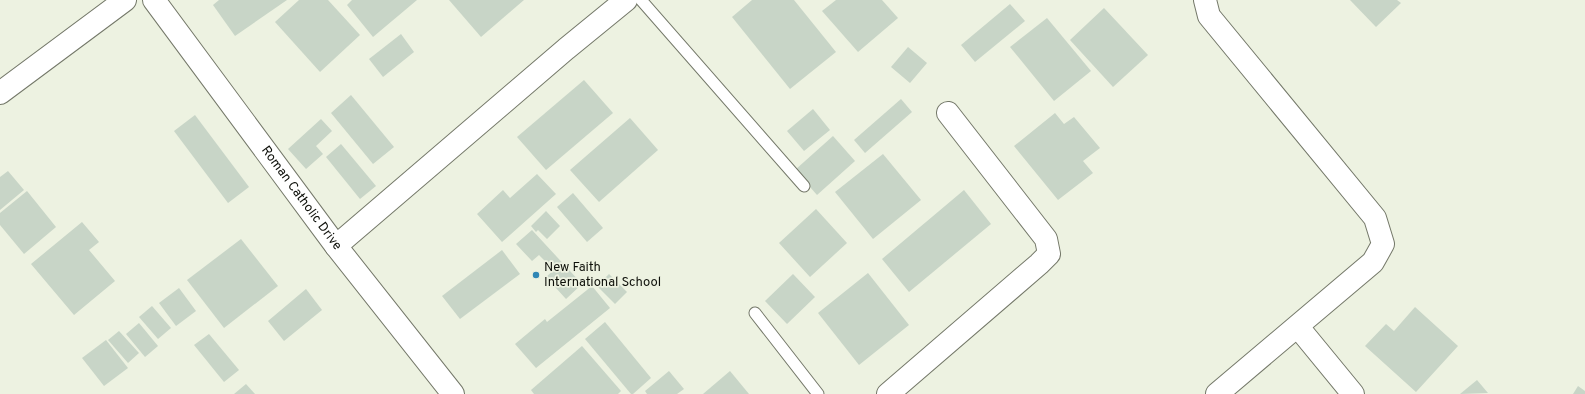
<svg xmlns="http://www.w3.org/2000/svg" width="1585" height="394" viewBox="0 0 1585 394" font-family="Overpass,sans-serif">
  <style>
    .building { fill: #c8d5c7 }
    .lines { fill: none; stroke-linecap: round; stroke-linejoin: round }
    .service-casing { stroke: #747869; stroke-width: 13 }
    .minor-casing { stroke: #747869; stroke-width: 24 }
    .service { stroke: #fff; stroke-width: 11 }
    .minor { stroke: #fff; stroke-width: 22 }
    .poi-dot { fill: #2f87b5; stroke: #edf2e1; stroke-width: 1.5 }
    .labels { text-anchor: middle; dominant-baseline: central; stroke-width: 3.5; stroke-linejoin: round; paint-order: stroke }
    .street-label { font-size: 13px; fill: #0d0f09; stroke: #edf2e1 }
    .poi-label { font-size: 13px; fill: #0d0f09; stroke: #edf2e1; text-anchor: start }
  </style>
  <rect width="100%" height="100%" fill="#edf2e1"/>
  <g class="building">
    <path d="M219 0H287L235 36 213 5Z"/>
    <path d="M299 0H328L360 35 320 72 275 22Z"/>
    <path d="M352 0H417L373 37 347 5Z"/>
    <path d="M449 0H524L481 37Z"/>
    <path d="M752 0H794L836 52 790 89 732 17Z"/>
    <path d="M836 0H882L898 18 858 52 822 11Z"/>
    <path d="M1350 0H1397L1401 3 1376 27Z"/>
    <path d="M1010 4 1025 21 975 62 961 45Z"/>
    <path d="M1104 8 1148 55 1113 87 1070 40Z"/>
    <path d="M1047 18 1091 71 1054 101 1010 47Z"/>
    <path d="M401 34 414 52 383 77 369 59Z"/>
    <path d="M908 47 927 63 910 83 891 67Z"/>
    <path d="M584 80 613 113 546 170 517 137Z"/>
    <path d="M351 95 394 147 373 164 331 113Z"/>
    <path d="M901 99 912 112 865 153 854 140Z"/>
    <path d="M813 109 830 130 804 151 787 131Z"/>
    <path d="M1055 113 1064 124 1074 117 1100 148 1083 161 1093 173 1058 200 1014 146Z"/>
    <path d="M195 115 249 187 228 203 174 131Z"/>
    <path d="M630 118 658 150 599 202 570 170Z"/>
    <path d="M321 119 332 131 316 146 323 154 306 169 288 149Z"/>
    <path d="M833 136 855 161 817 195 795 170Z"/>
    <path d="M341 144 376 186 360 199 326 157Z"/>
    <path d="M883 154 921 200 873 239 835 192Z"/>
    <path d="M8 171 24 190 0 210V177Z"/>
    <path d="M537 174 556 194 502 242 477 214 503 190 510 198Z"/>
    <path d="M964 190 991 224 909 292 882 259Z"/>
    <path d="M27 191 56 227 24 254 0 225V213Z"/>
    <path d="M573 193 603 228 587 242 557 207Z"/>
    <path d="M816 209 847 243 810 277 779 243Z"/>
    <path d="M546 211 560 226 547 239 538 230 536 232 531 226Z"/>
    <path d="M82 222 99 242 89 250 115 281 74 315 31 264Z"/>
    <path d="M532 230 582 284 566 299 546 277 554 270 539 255 532 261 516 244Z"/>
    <path d="M241 239 278 286 224 328 187 280Z"/>
    <path d="M502 250 520 274 460 319 442 296Z"/>
    <path d="M868 273 909 325 859 365 818 313Z"/>
    <path d="M609 274 627 292 615 304 597 286Z"/>
    <path d="M793 274 815 297 787 324 765 301Z"/>
    <path d="M592 286 610 308 536 368 515 344 545 319 547 322Z"/>
    <path d="M179 288 196 311 176 326 159 303Z"/>
    <path d="M306 289 322 310 284 341 268 321Z"/>
    <path d="M152 306 171 328 158 339 139 317Z"/>
    <path d="M1415 307 1458 346 1416 392 1365 346 1386 324 1394 331Z"/>
    <path d="M605 322 651 378 633 394H631L585 339Z"/>
    <path d="M139 323 158 346 145 357 126 334Z"/>
    <path d="M119 331 139 353 128 363 108 340Z"/>
    <path d="M209 334 239 370 224 382 194 345Z"/>
    <path d="M106 340 128 368 104 386 82 358Z"/>
    <path d="M582 346 621 391 618 394H534L531 390Z"/>
    <path d="M669 371 684 389 677 394H647L645 391Z"/>
    <path d="M730 371 749 394H703Z"/>
    <path d="M1477 380 1488 393 1460 394Z"/>
    <path d="M246 384 255 394H234Z"/>
    <path d="M1578 386 1585 391V394H1573Z"/>
  </g>
  <g class="lines">
    <g class="service-casing">
      <g id="service">
        <path d="M641 0 804 186"/>
        <path d="M755 313 818 394"/>
      </g>
    </g>
    <g class="minor-casing">
      <g id="minor">
        <path id="s1" d="M154 0 336 246 453 394"/>
        <path d="M1205 0 1209 16 1375 218 1383 244 1373 262 1217 394"/>
        <path d="M0 93 125 0"/>
        <path d="M336 246 566 49 626 0"/>
        <path d="M1298 327 1353 394"/>
        <path d="M888 394 1039 264 1049 254 1046 239 948 113"/>
      </g>
    </g>
    <use href="#service" class="service"/>
    <use href="#minor" class="minor"/>
  </g>
  <circle class="poi-dot" cx="536" cy="275" r="4"/>
  <g class="labels">
    <g class="street-label">
      <text stroke="none"><textPath href="#s1" startOffset="247">Roman Catholic Drive</textPath></text>
    </g>
    <g class="poi-label">
      <text x="544" y="268">New Faith<tspan x="544" dy="15">International School</tspan></text>
    </g>
  </g>
</svg>
